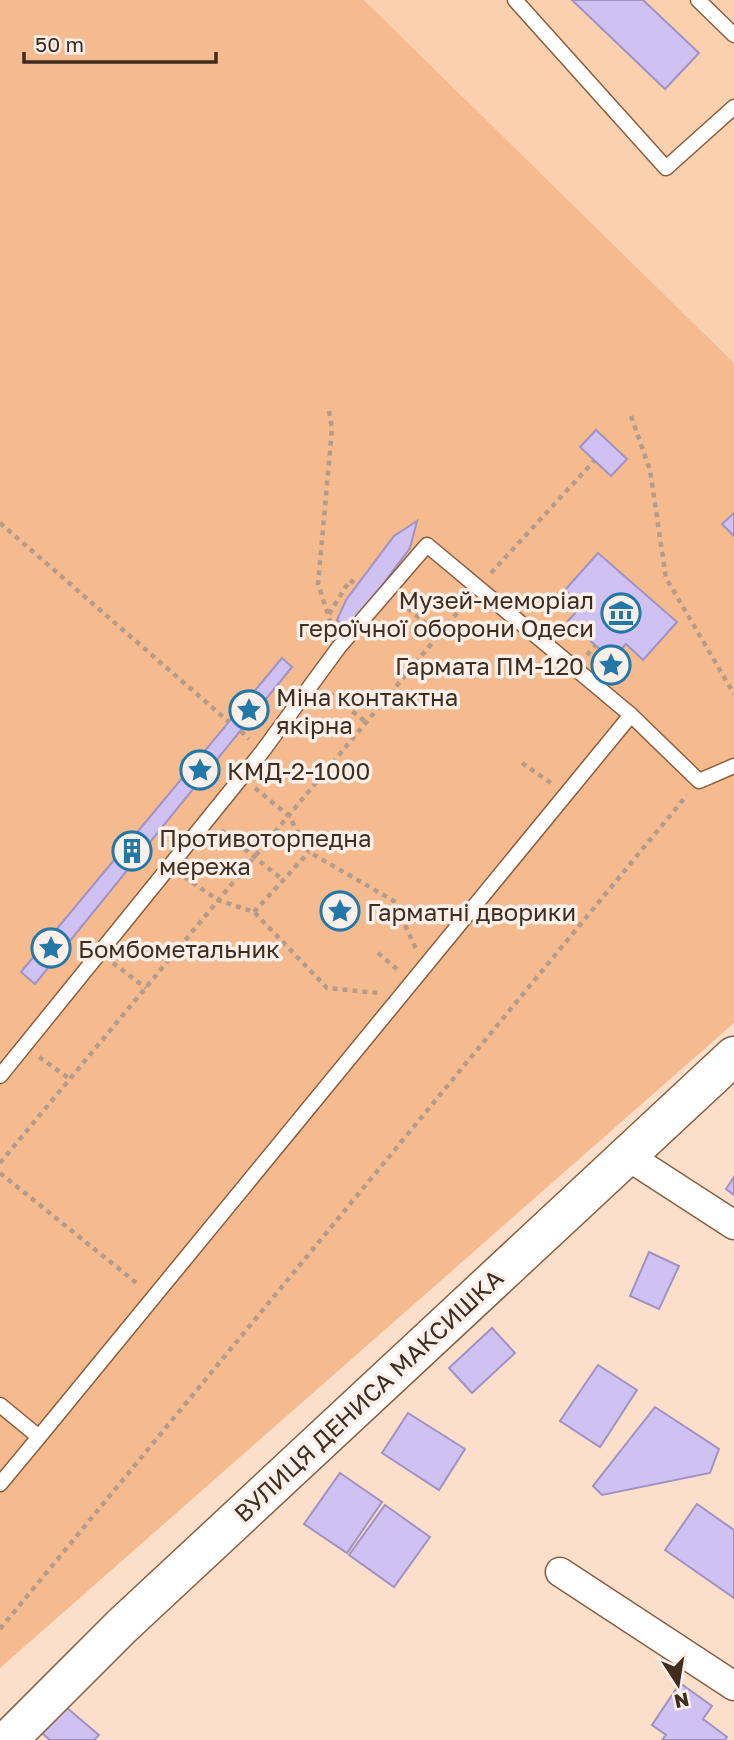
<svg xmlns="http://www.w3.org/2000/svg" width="734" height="1740" viewBox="0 0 734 1740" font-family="'Golos Text',sans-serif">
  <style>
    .built { fill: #fbd0af }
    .green { fill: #f5bb8e }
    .building { fill: #d0c1f3; stroke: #a092c2; stroke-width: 2 }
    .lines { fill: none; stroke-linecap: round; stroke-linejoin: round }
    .lane-casing { stroke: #885e3e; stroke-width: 17 }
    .street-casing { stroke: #885e3e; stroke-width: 31 }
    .secondary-casing { stroke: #885e3e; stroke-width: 41 }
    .path { stroke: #b59c8a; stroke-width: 4.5; stroke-dasharray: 5 5; stroke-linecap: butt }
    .lane { stroke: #fff; stroke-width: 14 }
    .street { stroke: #fff; stroke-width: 28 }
    .secondary { stroke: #fff; stroke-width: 38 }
    .labels { text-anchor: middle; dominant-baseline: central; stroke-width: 7; stroke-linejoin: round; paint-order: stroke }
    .poi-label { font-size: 24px; fill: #3f2d1f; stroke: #faf0e9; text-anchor: start }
    .street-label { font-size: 24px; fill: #3f2d1f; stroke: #faf0e9 }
  </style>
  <rect width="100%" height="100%" fill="#fcdfca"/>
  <path class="built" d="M364 0H734V363Z"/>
  <path class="green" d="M0 0H364L734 363V1023L0 1668Z"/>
  <g class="building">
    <path d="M572 0H643L699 53 665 89Z"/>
    <path d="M596 430 627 459 611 476 580 447Z"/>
    <path d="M734 513V536L722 524Z"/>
    <path d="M417 521 410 548 362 612 344 626 337 620 346 600 394 536Z"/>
    <path d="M598 553 677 622 643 660 626 644 612 660 568 621 582 605 565 590Z"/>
    <path d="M282 658 292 667 35 984 21 972Z"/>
    <path d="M734 1177V1195L726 1189Z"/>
    <path d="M649 1252 679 1266 659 1309 630 1296Z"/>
    <path d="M492 1328 515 1353 472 1393 449 1368Z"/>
    <path d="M598 1365 637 1390 600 1447 560 1421Z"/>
    <path d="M655 1407 719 1449 710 1473 602 1495 593 1486Z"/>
    <path d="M408 1413 465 1449 439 1490 382 1453Z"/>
    <path d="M340 1473 382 1502 347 1553 304 1524Z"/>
    <path d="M697 1504 734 1530V1598L665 1550Z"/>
    <path d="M385 1505 430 1537 394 1587 349 1555Z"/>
    <path d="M680 1683 712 1706 703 1719 727 1737 725 1740H662L666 1735 652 1725Z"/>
    <path d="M60 1702 99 1735 94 1740H50L37 1729Z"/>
  </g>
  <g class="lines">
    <g class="lane-casing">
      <g id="lane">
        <path d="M515 0 666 168 734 107"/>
        <path d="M698 0 734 35"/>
        <path d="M0 1076 262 752 339 647 427 545 631 715 699 781 734 766"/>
        <path d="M0 1405 39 1437 631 715"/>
        <path d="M0 1484 39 1437"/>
      </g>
    </g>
    <g class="street-casing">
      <g id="street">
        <path d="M626 1155 734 1225"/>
        <path d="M560 1572 734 1686"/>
      </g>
    </g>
    <g class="secondary-casing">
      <path id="secondary" d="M8 1740 122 1626 734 1056"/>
    </g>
    <g class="path">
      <path d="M329 411 332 429 318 584 332 627"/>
      <path d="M631 416 650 470 666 578 734 694"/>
      <path d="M0 523 229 722"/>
      <path d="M491 573 594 461"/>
      <path d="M400 602 440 635"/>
      <path d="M329 614 350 580 357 585"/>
      <path d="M587 655 596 645"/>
      <path d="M329 693 367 723"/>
      <path d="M241 731 249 739"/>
      <path d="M522 763 551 783"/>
      <path d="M255 788 289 816 309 852 394 901 416 949"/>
      <path d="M221 830 283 880"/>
      <path d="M184 877 218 900 254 912 327 988 379 993"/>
      <path d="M254 912 309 852"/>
      <path d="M378 953 398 970"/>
      <path d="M113 963 146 988"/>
      <path d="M39 1057 70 1079"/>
      <path d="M0 1163 467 601"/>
      <path d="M0 1173 139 1285"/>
      <path d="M0 1629 687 795"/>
    </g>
    <use href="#lane" class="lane"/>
    <use href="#street" class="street"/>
    <use href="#secondary" class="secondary"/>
  </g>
  <defs>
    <g id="museum-ring" transform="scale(2.0125)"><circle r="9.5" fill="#faf0e9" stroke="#2378a8" stroke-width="1.5"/><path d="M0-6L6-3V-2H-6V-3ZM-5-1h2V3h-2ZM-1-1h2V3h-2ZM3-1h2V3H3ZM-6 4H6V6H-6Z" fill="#2378a8"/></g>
    <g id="sight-ring" transform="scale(2.0125)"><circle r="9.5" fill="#faf0e9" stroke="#2378a8" stroke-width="1.5"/><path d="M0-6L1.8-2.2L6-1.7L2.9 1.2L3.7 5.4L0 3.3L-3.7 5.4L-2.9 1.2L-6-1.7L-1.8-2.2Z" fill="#2378a8"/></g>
    <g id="building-ring" transform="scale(2.0125)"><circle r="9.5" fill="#faf0e9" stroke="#2378a8" stroke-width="1.5"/><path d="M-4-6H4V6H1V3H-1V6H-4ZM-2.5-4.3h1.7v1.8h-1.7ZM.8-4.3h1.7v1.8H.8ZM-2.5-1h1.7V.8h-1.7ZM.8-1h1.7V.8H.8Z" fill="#2378a8"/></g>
  </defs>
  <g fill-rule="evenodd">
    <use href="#museum-ring" x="621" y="613"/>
    <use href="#sight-ring" x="611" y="665"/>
    <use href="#sight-ring" x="249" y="710"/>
    <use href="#sight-ring" x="200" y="770"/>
    <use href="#building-ring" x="132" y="851"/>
    <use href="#sight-ring" x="340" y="911"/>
    <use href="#sight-ring" x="51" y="948"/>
  </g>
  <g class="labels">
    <g class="poi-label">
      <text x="594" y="599" text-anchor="end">Музей-меморіал<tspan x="594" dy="28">героїчної оборони Одеси</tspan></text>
      <text x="584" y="665" text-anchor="end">Гармата ПМ-120</text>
      <text x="276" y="696">Міна контактна<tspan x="276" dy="28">якірна</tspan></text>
      <text x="227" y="770">КМД-2-1000</text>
      <text x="159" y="837">Противоторпедна<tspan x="159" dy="28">мережа</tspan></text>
      <text x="367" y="911">Гарматні дворики</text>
      <text x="78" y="948">Бомбометальник</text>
    </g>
    <g class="street-label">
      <text transform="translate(368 1395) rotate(-43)">ВУЛИЦЯ ДЕНИСА МАКСИШКА</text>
    </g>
  </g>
  <g transform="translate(678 1684) rotate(168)" stroke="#faf0e9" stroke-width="5" paint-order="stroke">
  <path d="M0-5L12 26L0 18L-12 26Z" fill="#3f2d1f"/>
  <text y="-10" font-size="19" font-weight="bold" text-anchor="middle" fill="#3f2d1f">N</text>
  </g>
  <path d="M24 52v10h192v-10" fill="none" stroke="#3f2d1f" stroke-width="3.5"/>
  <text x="35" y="52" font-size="21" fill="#3f2d1f" stroke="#faf0e9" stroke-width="5" paint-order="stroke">50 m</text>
</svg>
